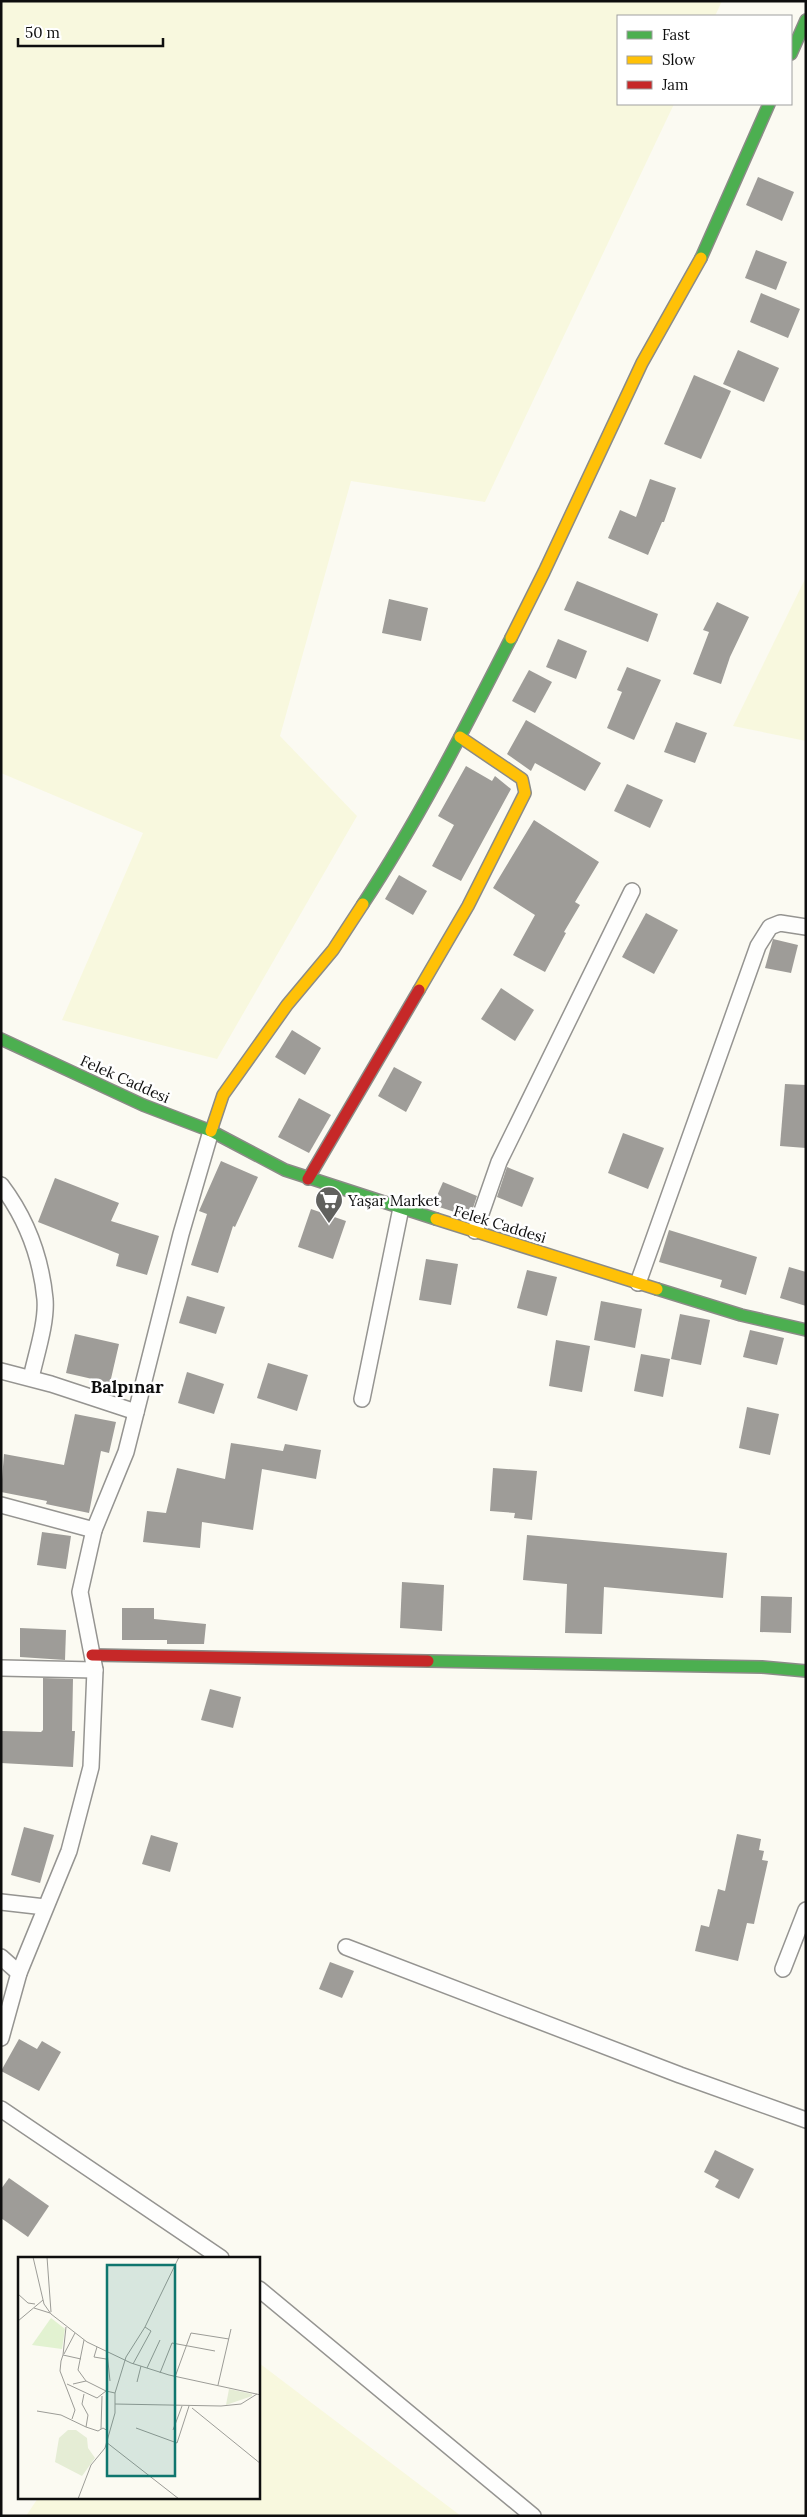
<svg xmlns="http://www.w3.org/2000/svg" width="807" height="2517" viewBox="0 0 807 2517" font-family="Lora,serif">
  <style>
    .farmland { fill: #f8f8de }
    .building { fill: #9e9c98 }
    .lines { fill: none; stroke-linecap: round; stroke-linejoin: round }
    .street-casing { stroke: #959491; stroke-width: 18 }
    .fast-casing { stroke: #8b8b87; stroke-width: 14 }
    .slow-casing { stroke: #8b8b87; stroke-width: 14 }
    .jam-casing { stroke: #8b8b87; stroke-width: 14 }
    .street { stroke: #fefefd; stroke-width: 15 }
    .fast { stroke: #4caf50; stroke-width: 11 }
    .slow { stroke: #ffc107; stroke-width: 11 }
    .jam { stroke: #c62828; stroke-width: 11 }
    .labels { text-anchor: middle; dominant-baseline: central; stroke-width: 5; stroke-linejoin: round; paint-order: stroke }
    .street-label { font-size: 15px; fill: #0e0e0e; stroke: #fff }
    .poi-label { font-size: 15px; fill: #0e0e0e; stroke: #fff; text-anchor: start }
    .quarter-label { font-size: 18px; font-weight: bold; fill: #0e0e0e; stroke: #fff }
    .inset-road { fill: none; stroke: #9c9c97; stroke-width: 1 }
    .view { fill: #0f766e; fill-opacity: 0.15; stroke: #0f766e; stroke-width: 2.5 }
    .inset-edge { fill: none; stroke: #0e0e0e; stroke-width: 2.5 }
  </style>
  <rect width="100%" height="100%" fill="#fbfaf2"/>
  <g class="farmland">
    <path d="M1 1H722L715 16H618V104H674L485 502 351 481 280 736 357 816 217 1059 62 1020 143 833 1 773Z"/>
    <path d="M806 577V741L733 726Z"/>
    <path d="M259 2363 461 2516H26L38 2498H259Z"/>
  </g>
  <g class="building">
    <path d="M758 177 794 192 782 221 746 205Z"/>
    <path d="M756 250 787 262 776 290 745 278Z"/>
    <path d="M761 293 800 309 788 338 750 322Z"/>
    <path d="M738 350 779 368 764 402 723 384Z"/>
    <path d="M694 375 731 391 701 459 664 444Z"/>
    <path d="M650 479 676 488 664 522H662L648 555 608 538 620 510 636 517Z"/>
    <path d="M577 581 658 614 648 642 564 610Z"/>
    <path d="M389 599 428 608 421 641 382 633Z"/>
    <path d="M717 602 749 617 730 657 721 684 693 674 709 632 703 630Z"/>
    <path d="M558 639 587 651 576 679 546 667Z"/>
    <path d="M627 667 661 680 634 740 607 728 622 692 617 690Z"/>
    <path d="M529 670 552 682 535 713 512 701Z"/>
    <path d="M526 720 601 763 585 791 535 763 531 771 507 754Z"/>
    <path d="M676 722 707 733 695 763 664 752Z"/>
    <path d="M466 766 492 781 495 776 511 789 461 881 432 866 454 825 438 816Z"/>
    <path d="M627 784 663 800 650 828 614 811Z"/>
    <path d="M534 820 599 862 575 902 580 905 564 932 566 933 545 972 513 955 535 915 493 888Z"/>
    <path d="M399 875 427 891 413 915 385 899Z"/>
    <path d="M646 913 678 930 654 974 622 957Z"/>
    <path d="M773 939 798 945 791 973 765 968Z"/>
    <path d="M501 988 534 1010 515 1041 481 1019Z"/>
    <path d="M292 1030 321 1048 305 1075 275 1057Z"/>
    <path d="M394 1067 422 1082 406 1112 378 1096Z"/>
    <path d="M785 1084 806 1085V1148L780 1146Z"/>
    <path d="M299 1098 331 1115 309 1153 278 1137Z"/>
    <path d="M623 1133 664 1148 648 1189 608 1173Z"/>
    <path d="M221 1161 258 1177 235 1227 233 1226 218 1273 191 1265 207 1214 199 1211Z"/>
    <path d="M507 1167 534 1178 522 1207 497 1197Z"/>
    <path d="M55 1178 119 1203 111 1221 159 1236 147 1275 116 1266 119 1254 38 1222Z"/>
    <path d="M443 1182 477 1196 470 1217 433 1205Z"/>
    <path d="M311 1209 346 1221 333 1259 298 1247Z"/>
    <path d="M669 1230 757 1257 746 1295 720 1287 722 1280 659 1262Z"/>
    <path d="M426 1259 458 1264 451 1305 419 1300Z"/>
    <path d="M789 1267 806 1272V1306L780 1298Z"/>
    <path d="M527 1270 557 1277 547 1316 517 1308Z"/>
    <path d="M187 1296 225 1307 216 1334 179 1323Z"/>
    <path d="M601 1301 642 1309 635 1348 594 1340Z"/>
    <path d="M680 1314 710 1320 701 1365 671 1359Z"/>
    <path d="M750 1330 784 1338 777 1365 743 1357Z"/>
    <path d="M75 1334 119 1344 110 1383 66 1373Z"/>
    <path d="M556 1340 590 1346 582 1392 549 1386Z"/>
    <path d="M641 1354 670 1359 663 1397 634 1391Z"/>
    <path d="M268 1363 308 1375 297 1411 257 1398Z"/>
    <path d="M187 1372 224 1384 214 1414 178 1403Z"/>
    <path d="M747 1407 779 1414 770 1455 739 1448Z"/>
    <path d="M75 1414 116 1422 109 1453 101 1451 89 1513 46 1504 47 1501 1 1492 4 1454 64 1465Z"/>
    <path d="M231 1443 283 1451 285 1444 321 1450 316 1479 262 1469 253 1530 202 1522 200 1548 143 1542 147 1511 166 1513 177 1468 225 1479Z"/>
    <path d="M493 1468 537 1471 532 1520 514 1518 515 1513 490 1511Z"/>
    <path d="M42 1532 71 1536 66 1569 37 1565Z"/>
    <path d="M527 1535 727 1553 723 1598 604 1587 602 1634 565 1633 567 1584 523 1580Z"/>
    <path d="M402 1582 444 1585 442 1631 400 1628Z"/>
    <path d="M761 1596 792 1597 791 1633 760 1632Z"/>
    <path d="M122 1608H154V1619L206 1624 204 1644H167V1640H122Z"/>
    <path d="M20 1628 66 1630 65 1660 20 1657Z"/>
    <path d="M43 1678 73 1679 72 1731H75L73 1767 1 1763 2 1731 41 1732 43 1730Z"/>
    <path d="M210 1689 241 1697 233 1728 201 1720Z"/>
    <path d="M24 1827 54 1835 40 1883 11 1875Z"/>
    <path d="M737 1834 761 1839 759 1850 764 1851 762 1860 768 1861 754 1924 747 1923 738 1961 695 1951 701 1925 709 1927 718 1889 725 1891Z"/>
    <path d="M151 1835 178 1843 170 1872 142 1864Z"/>
    <path d="M330 1962 354 1971 342 1998 319 1989Z"/>
    <path d="M19 2039 37 2049 42 2041 61 2052 39 2091 1 2071Z"/>
    <path d="M715 2150 754 2169 739 2199 715 2187 719 2180 704 2172Z"/>
    <path d="M9 2178 49 2206 28 2237 1 2218V2189Z"/>
  </g>
  <g class="lines">
    <g class="street-casing">
      <g id="street">
        <path d="M1 1185C26 1218 41 1258 45 1299 47 1322 36 1355 31 1378"/>
        <path d="M475 1231 499 1162 632 891"/>
        <path d="M638 1283 758 946 770 927 780 923 806 927"/>
        <path d="M1 1371 51 1384 136 1412"/>
        <path d="M362 1399 401 1208"/>
        <path d="M1 1505 94 1530 126 1452 181 1234 211 1131"/>
        <path d="M1 1668 95 1670"/>
        <path d="M1 1902 45 1907"/>
        <path d="M346 1947 680 2075 806 2120"/>
        <path d="M1 1957 19 1973"/>
        <path d="M783 1969 806 1910"/>
        <path d="M1 2038 19 1973 69 1851 91 1767 95 1670 80 1592 94 1530"/>
        <path d="M1 2109 221 2258"/>
        <path d="M259 2289 533 2516"/>
      </g>
    </g>
    <g class="fast-casing">
      <g id="fast">
        <path d="M791 54 806 20"/>
        <path d="M701 258 769 104"/>
        <path d="M363 904C419 819 465 728 511 638"/>
        <path d="M1 1039 143 1105 211 1131 285 1170 436 1219"/>
        <path d="M657 1289 741 1315 806 1330"/>
        <path d="M428 1661 762 1667 806 1671"/>
      </g>
    </g>
    <g class="slow-casing">
      <g id="slow">
        <path d="M511 638 544 572 642 363 701 258"/>
        <path d="M419 990 468 906 525 793 522 779 460 737"/>
        <path d="M211 1131 223 1095 287 1005 333 950 363 904"/>
        <path d="M436 1219 657 1289"/>
      </g>
    </g>
    <g class="jam-casing">
      <g id="jam">
        <path d="M308 1179 419 990"/>
        <path d="M92 1655 428 1661"/>
      </g>
    </g>
    <use href="#street" class="street"/>
    <use href="#fast" class="fast"/>
    <use href="#slow" class="slow"/>
    <use href="#jam" class="jam"/>
  </g>
  <defs>
    <g id="supermarket-pin" transform="scale(1.4375)"><path d="M0 17L-7.5 6A9.5 9.5 0 1 1 7.5 6Z" fill="#61615e" stroke="#fff"/><path d="M-6-5.5h2.5l.6 2H6L4.5 2H-2.5L-4.4-4H-6ZM-1.5 3.2a1.3 1.3 0 1 0 .1 0ZM3 3.2a1.3 1.3 0 1 0 .1 0Z" fill="#fff"/></g>
  </defs>
  <g fill-rule="evenodd">
    <use href="#supermarket-pin" x="329" y="1200"/>
  </g>
  <g class="labels">
    <g class="street-label">
      <text transform="translate(125 1079) rotate(24)">Felek Caddesi</text>
      <text transform="translate(500 1224) rotate(17)">Felek Caddesi</text>
    </g>
    <g class="poi-label">
      <text x="348" y="1200">Yaşar Market</text>
    </g>
    <g class="quarter-label">
      <text x="127" y="1386">Balpınar</text>
    </g>
  </g>
  <g transform="translate(18 2257)">
    <rect width="242" height="242" fill="#fbfaf2"/>
    <path d="M33 61 47 72 44 92 14 88Z" fill="#e2f2d1"/>
    <path d="M211 132 234 137V139L208 148ZM50 173H58L69 181 70 191 77 201 64 219 37 205 41 181Z" fill="#e5edd5"/>
    <path class="inset-road" d="M15 0 26 47 33 57 69 85 113 106 151 118 243 138M29 0 33 55M0 37 10 46 17 47M16 51 32 56M0 64 25 43M66 83 60 113 68 124M79 90 76 100 88 102M89 95 92 124M46 97 57 76M45 98 48 70M115 107 133 74 127 70M129 111 142 83M142 116 154 86 197 94M157 120 173 76 211 82M119 125 123 109M49 127 79 141 88 134 97 136 108 100 127 70 161 0M55 127 68 124 88 134M200 128 213 72M66 137 64 147 70 158 68 170 80 174 85 171 90 174M97 147 203 149 223 147 239 137M174 151 243 207M19 154 43 158 68 170M54 162 57 153 42 114 43 104 45 98 63 102M118 171 159 186 171 149M83 172 84 139M155 173 164 149M88 185 161 242M60 242 73 208 87 191 97 156V136"/>
    <path class="view" d="M89 8H157V219H89Z"/>
    <rect width="242" height="242" class="inset-edge"/>
  </g>
  <rect width="807" height="2517" fill="none" stroke="#0e0e0e" stroke-width="5"/>
  <rect x="617" y="15" width="175" height="90" fill="#ffffff" stroke="#9f9f9f"/>
  <rect x="627" y="31" width="25" height="8" fill="#4caf50" stroke="#9f9f9f"/>
  <text x="662" y="40" font-size="15" fill="#0e0e0e">Fast</text>
  <rect x="627" y="56" width="25" height="8" fill="#ffc107" stroke="#9f9f9f"/>
  <text x="662" y="65" font-size="15" fill="#0e0e0e">Slow</text>
  <rect x="627" y="81" width="25" height="8" fill="#c62828" stroke="#9f9f9f"/>
  <text x="662" y="90" font-size="15" fill="#0e0e0e">Jam</text>
  <path d="M18 38v8h145v-8" fill="none" stroke="#0e0e0e" stroke-width="2.5"/>
  <text x="25" y="38" font-size="15" fill="#0e0e0e" stroke="#ffffff" stroke-width="4" paint-order="stroke">50 m</text>
</svg>
